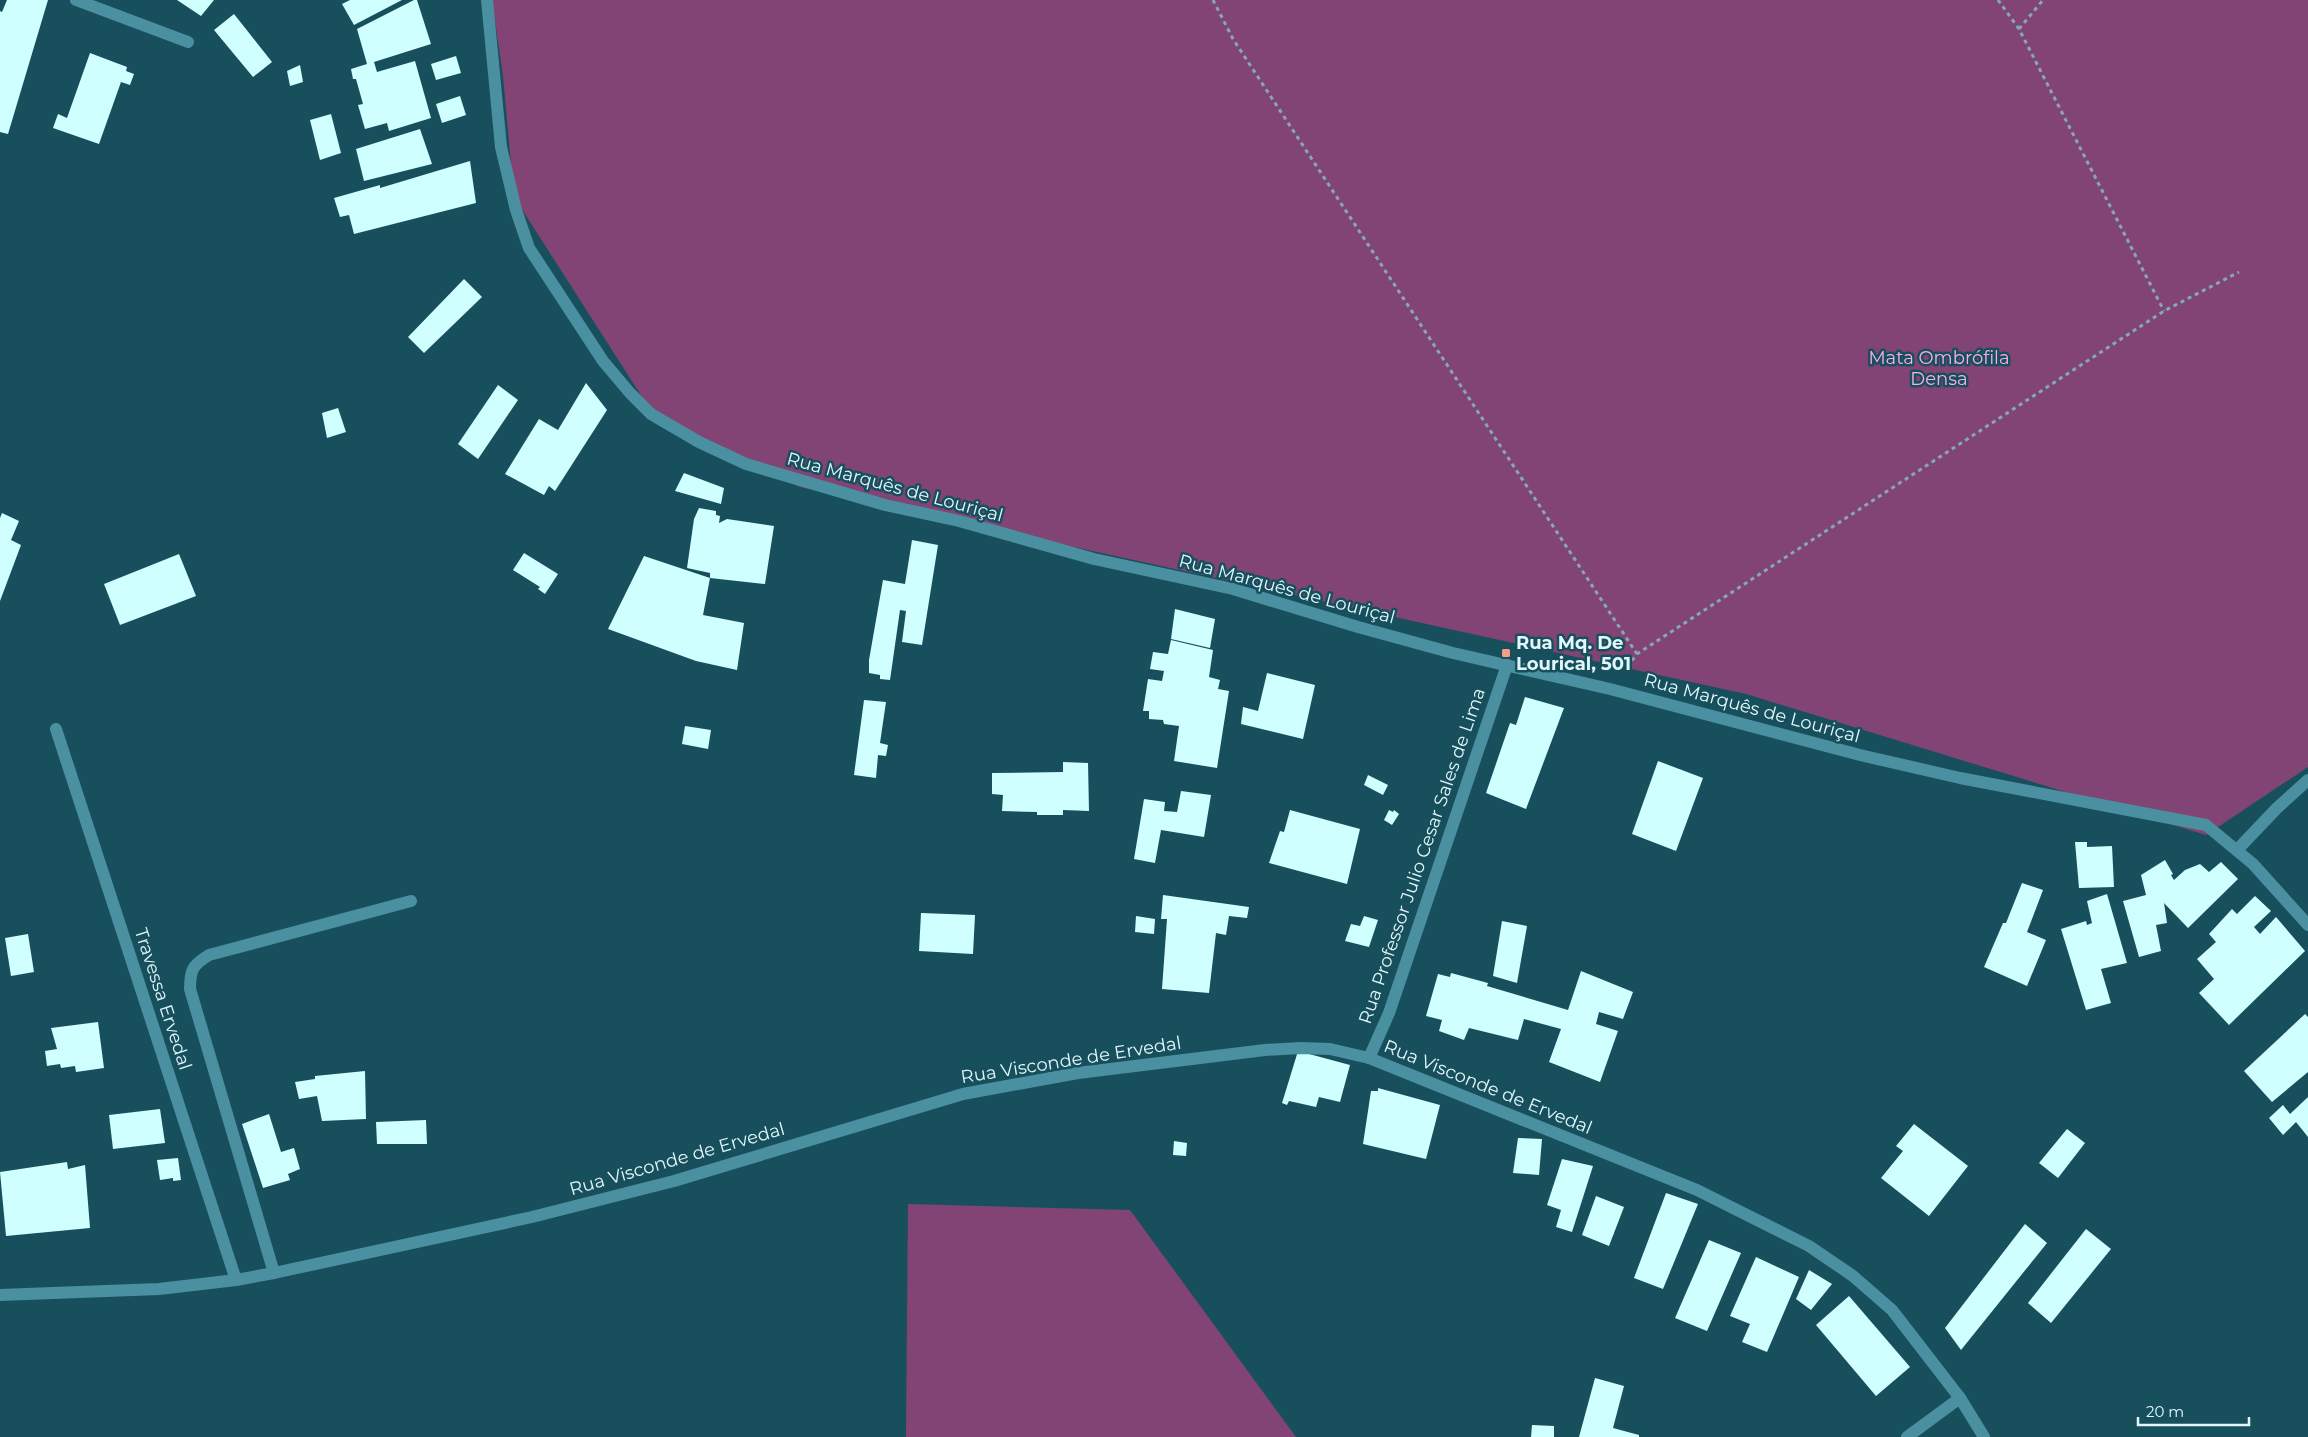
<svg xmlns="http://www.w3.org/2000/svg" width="2308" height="1437" viewBox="0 0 2308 1437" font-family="Montserrat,sans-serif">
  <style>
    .green { fill: #824475 }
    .building { fill: #cffffe }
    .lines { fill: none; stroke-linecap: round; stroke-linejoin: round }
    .path { stroke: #84a9b2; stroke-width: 3; stroke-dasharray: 4 4; stroke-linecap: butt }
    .lane { stroke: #4a90a1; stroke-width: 12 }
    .street { stroke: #4a90a1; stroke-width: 12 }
    .secondary { stroke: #4a90a1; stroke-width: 12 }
    .poi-dot { fill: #f49e88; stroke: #17505c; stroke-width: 2 }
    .labels { text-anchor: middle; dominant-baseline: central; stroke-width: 5; stroke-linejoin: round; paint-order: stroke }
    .park-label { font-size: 18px; fill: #fcace9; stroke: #17505c }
    .street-label { font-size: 18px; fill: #e2f7fc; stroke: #17505c }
    .poi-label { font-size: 18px; font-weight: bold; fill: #e2f7fc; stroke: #17505c; text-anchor: start }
  </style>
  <rect width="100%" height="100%" fill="#17505c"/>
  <g class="green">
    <path d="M492 0H2308V767L2206 835 1746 694 800 487 660 425 514 197 503 76Z"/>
    <path d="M908 1204 1130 1210 1296 1437H906Z"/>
  </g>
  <g class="building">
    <path d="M7 0H48L8 134 0 132V11L2 12Z"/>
    <path d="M177 0H214L201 16Z"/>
    <path d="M350 0H402L354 25 342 4Z"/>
    <path d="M414 0H417L431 44 374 62 377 72 415 61 431 118 389 131 387 123 365 129 358 105 363 104 356 79H353L351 69 367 64 357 29Z"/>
    <path d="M234 14 272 62 253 77 214 30Z"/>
    <path d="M90 53 127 67 126 71 134 74 130 85 121 82 99 144 53 128 58 114 67 118Z"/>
    <path d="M456 56 461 73 436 80 431 64Z"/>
    <path d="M300 65 303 82 290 86 287 71Z"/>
    <path d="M460 96 466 115 442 123 436 104Z"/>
    <path d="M331 114 341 153 320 160 310 120Z"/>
    <path d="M420 129 432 164 364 181 356 149Z"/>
    <path d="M470 161 476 203 354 234 349 215 340 217 334 198 380 185V188Z"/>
    <path d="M464 279 482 297 424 353 408 337Z"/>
    <path d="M586 383 607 410 555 491 549 486 544 495 505 474 539 419 558 430Z"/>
    <path d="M498 385 518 400 478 459 458 444Z"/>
    <path d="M338 408 346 432 327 438 322 413Z"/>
    <path d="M684 473 724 488 721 504 675 491Z"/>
    <path d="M699 508 716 511V515L720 516 719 523 727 519 774 526 765 584 710 578V573L687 568 694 519Z"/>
    <path d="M2 513 19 521 11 540 21 545 0 601V518Z"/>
    <path d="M912 540 938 545 922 645 902 642 906 611 900 610 890 680 880 679V675L869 673V660L883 580 905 584Z"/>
    <path d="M524 553 558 574 545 594 538 589 540 587 513 570Z"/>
    <path d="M179 554 196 596 120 625 104 584Z"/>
    <path d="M644 556 710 578 703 615 744 623 737 670 696 661 608 629Z"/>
    <path d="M1175 609 1215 619 1210 648 1171 639Z"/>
    <path d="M1171 640 1213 650 1209 677 1220 680 1218 689 1229 691 1217 768 1174 761 1179 726 1164 724 1163 720 1149 719V711H1143L1148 679 1162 681 1164 671 1150 669 1153 652 1168 654Z"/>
    <path d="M1267 673 1315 685 1303 739 1241 724 1243 707 1258 711Z"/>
    <path d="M1525 697 1564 708 1526 809 1486 793 1510 723 1516 725Z"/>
    <path d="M864 700 886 702 880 743 888 745 886 756 878 755 876 778 854 775Z"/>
    <path d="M685 726 711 730 708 749 682 744Z"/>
    <path d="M1658 761 1703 778 1676 851 1632 834Z"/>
    <path d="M1063 762 1088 763 1089 811 1063 810V815H1037V812L1002 811 1003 795 992 794V773L1063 772Z"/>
    <path d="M1368 775 1388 785 1383 795 1364 785Z"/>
    <path d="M1181 791 1211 795 1204 837 1161 830 1155 863 1134 859 1144 799 1165 802 1164 811 1177 812Z"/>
    <path d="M1290 810 1360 829 1347 884 1269 863 1280 831 1284 832Z"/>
    <path d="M1389 810 1393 812 1394 810 1399 814 1392 825 1384 820Z"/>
    <path d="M2075 842H2087V847L2112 846 2114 887 2079 888Z"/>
    <path d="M2165 860 2173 874 2171 875 2174 880 2185 870 2200 864 2209 872 2221 862 2238 879 2188 928 2164 903 2167 923 2156 925 2161 951 2139 957 2123 901 2146 895 2141 875Z"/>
    <path d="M2022 883 2043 890 2027 932 2046 940 2027 986 1984 967 2003 923H2006Z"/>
    <path d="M2107 894 2127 963 2101 969 2111 1003 2086 1010 2061 929 2086 921 2087 925 2092 923 2087 901Z"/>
    <path d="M1163 895 1249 907 1247 918 1229 916 1226 935 1216 933 1209 993 1162 989 1167 919H1161Z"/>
    <path d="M2255 896 2271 911 2254 927 2260 934 2276 917 2305 951 2229 1025 2199 993 2214 979 2197 959 2216 942 2209 934 2232 909 2237 914Z"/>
    <path d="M921 913 975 915 973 954 919 951Z"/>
    <path d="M1136 916 1155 919 1154 934 1135 932Z"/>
    <path d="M1364 916 1378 920 1369 947 1345 941 1351 924 1360 926Z"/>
    <path d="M1502 921 1527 926 1517 983 1493 976Z"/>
    <path d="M28 934 34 972 11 976 5 938Z"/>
    <path d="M1581 971 1633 992 1623 1019 1599 1012 1596 1024 1618 1031 1600 1082 1549 1062 1561 1029 1524 1019 1518 1040 1469 1028 1464 1040 1439 1031 1442 1020 1426 1016 1438 974 1450 977 1451 973 1488 983 1487 986 1568 1010Z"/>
    <path d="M2305 1014 2308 1017V1072L2272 1102 2244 1071Z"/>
    <path d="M98 1022 104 1068 76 1072 75 1066 61 1068 60 1064 47 1066 45 1051 57 1049 51 1028Z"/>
    <path d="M1298 1051 1350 1065 1340 1102 1319 1097 1316 1107 1289 1101 1287 1105 1282 1103Z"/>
    <path d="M365 1071 366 1119 322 1121 317 1096 299 1099 295 1082 315 1079V1076Z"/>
    <path d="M1378 1088 1440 1105 1426 1159 1363 1144 1371 1091H1378Z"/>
    <path d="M2308 1097V1137L2296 1122 2283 1135 2269 1118 2283 1105 2290 1114Z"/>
    <path d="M160 1109 165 1143 113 1149 109 1115Z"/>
    <path d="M269 1114 281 1152 294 1148 300 1169 288 1174 290 1180 263 1188 242 1124Z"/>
    <path d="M426 1120 427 1144H377L376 1122Z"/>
    <path d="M1914 1124 1968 1166 1929 1216 1881 1178 1903 1151 1896 1146Z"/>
    <path d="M2067 1129 2085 1143 2058 1178 2039 1163Z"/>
    <path d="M1518 1138 1542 1139 1539 1175 1513 1173Z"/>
    <path d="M1174 1141 1187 1143 1186 1156 1173 1155Z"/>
    <path d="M178 1158 181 1180 173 1181V1178L160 1180 157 1160Z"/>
    <path d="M1562 1159 1593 1166 1572 1232 1556 1227 1561 1210 1547 1205Z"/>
    <path d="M67 1162 68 1169 85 1165 90 1228 6 1236 0 1172Z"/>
    <path d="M1666 1193 1698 1204 1663 1289 1634 1278Z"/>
    <path d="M1596 1196 1624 1207 1609 1246 1582 1235Z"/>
    <path d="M2025 1224 2047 1243 1961 1350 1945 1328Z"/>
    <path d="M2086 1229 2111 1249 2051 1323 2028 1303Z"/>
    <path d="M1709 1240 1741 1253 1707 1331 1675 1318Z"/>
    <path d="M1756 1257 1799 1277 1767 1352 1742 1342 1750 1324 1730 1316Z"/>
    <path d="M1809 1270 1832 1284 1811 1310 1796 1299Z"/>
    <path d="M1849 1296 1910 1367 1876 1396 1816 1325Z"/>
    <path d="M1595 1378 1624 1386 1613 1428 1639 1435V1437H1579Z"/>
    <path d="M1532 1425 1554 1426V1437H1531Z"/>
  </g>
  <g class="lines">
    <g class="path">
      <path d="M1213 0 1233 39 1637 654"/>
      <path d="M1998 0 2019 29 2164 311"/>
      <path d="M2019 29 2043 0"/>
      <path d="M1627 667 1637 654 2164 311 2239 272"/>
    </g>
    <path class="lane" d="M1369 1058 1389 1013 1507 665"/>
    <g class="street">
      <path d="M76 0 188 42"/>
      <path d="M56 729 236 1280"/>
      <path d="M2237 850 2277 808 2308 780"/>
      <path d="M274 1273 190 989C190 969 193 965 209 955L411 901"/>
      <path d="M0 1295 159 1289 236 1280 274 1273 532 1217 674 1181 963 1094 1078 1073 1265 1050 1301 1048 1330 1049 1369 1058 1697 1190 1809 1246 1853 1276 1892 1310 1960 1398 1984 1437"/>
      <path d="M1907 1437 1960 1398"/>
    </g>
    <path class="secondary" d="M487 0 501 147 516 210 529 248 603 361 630 393 651 414 699 442 746 464 885 505 959 521 1094 559 1233 589 1358 627 1453 653 1610 689 1860 755 1960 778 2206 825 2253 864 2308 925"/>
  </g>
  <rect class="poi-dot" x="1501" y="648" width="10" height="10" rx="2.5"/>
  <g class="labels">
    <g class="park-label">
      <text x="1939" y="358">Mata Ombrófila<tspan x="1939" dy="21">Densa</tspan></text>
    </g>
    <g class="street-label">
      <text transform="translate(895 487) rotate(15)">Rua Marquês de Louriçal</text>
      <text transform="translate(1287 589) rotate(15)">Rua Marquês de Louriçal</text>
      <text transform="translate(1752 708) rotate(15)">Rua Marquês de Louriçal</text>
      <text transform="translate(1422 856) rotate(-71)">Rua Professor Julio Cesar Sales de Lima</text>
      <text transform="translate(163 999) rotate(72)">Travessa Ervedal</text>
      <text transform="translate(1071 1060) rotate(-9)">Rua Visconde de Ervedal</text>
      <text transform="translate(1488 1087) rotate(22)">Rua Visconde de Ervedal</text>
      <text transform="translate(677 1159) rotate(-16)">Rua Visconde de Ervedal</text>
    </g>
    <g class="poi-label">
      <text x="1516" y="643">Rua Mq. De<tspan x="1516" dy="21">Lourical, 501</tspan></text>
    </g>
  </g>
  <path d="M2138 1417v8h111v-8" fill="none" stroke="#e2f7fc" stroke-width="2.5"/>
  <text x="2146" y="1417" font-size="15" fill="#e2f7fc" stroke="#17505c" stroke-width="4" paint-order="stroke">20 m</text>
</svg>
